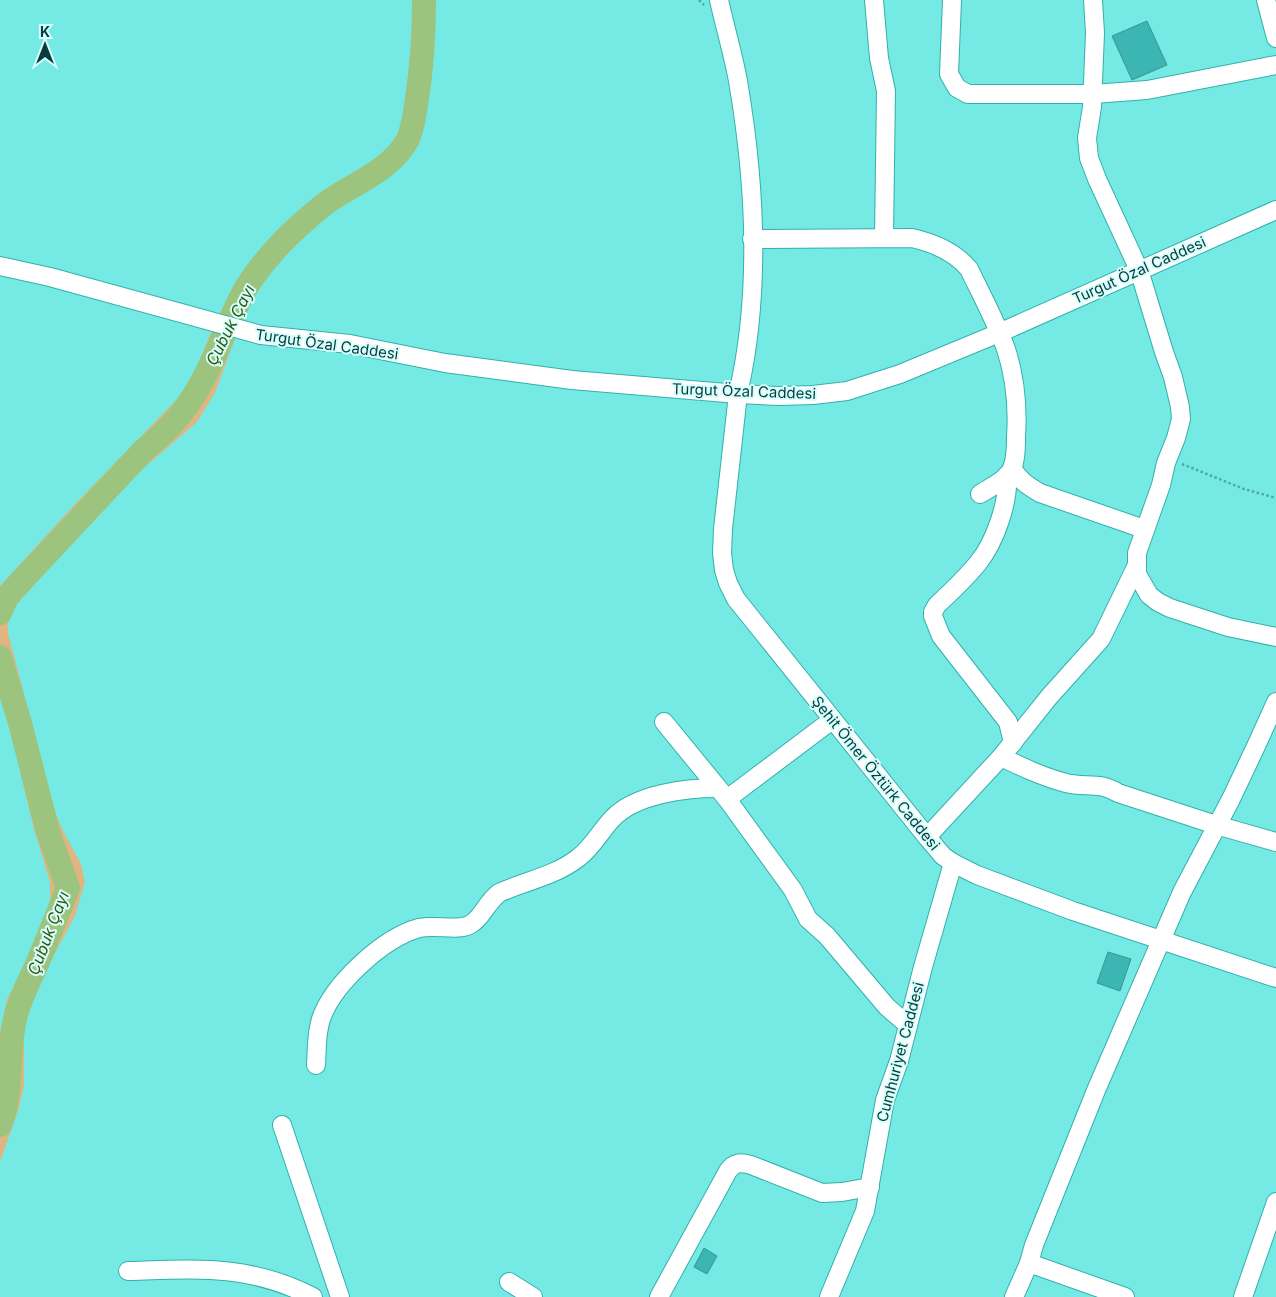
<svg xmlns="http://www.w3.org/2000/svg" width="1276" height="1297" viewBox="0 0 1276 1297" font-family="Inter,sans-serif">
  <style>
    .green { fill: #dfb581 }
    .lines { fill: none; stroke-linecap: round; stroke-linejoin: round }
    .river { stroke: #9dc47e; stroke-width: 24 }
    .building { fill: #3bb6b2; stroke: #3a9592 }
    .minor-casing { stroke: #32b0ac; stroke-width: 20 }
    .path { stroke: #4ba9a6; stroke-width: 2.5; stroke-dasharray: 2.5 2.5; stroke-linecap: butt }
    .minor { stroke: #fff; stroke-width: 18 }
    .labels { text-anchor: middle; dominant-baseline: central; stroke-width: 4; stroke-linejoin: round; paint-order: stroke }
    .street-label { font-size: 15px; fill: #063d3c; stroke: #d5fefc }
    .water-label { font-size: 16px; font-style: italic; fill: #34560c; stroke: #d5fefc }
  </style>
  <rect width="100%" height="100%" fill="#75eae5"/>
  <path class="green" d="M210 334 234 341 215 393 197 422 139 472 88 524 23 597 11 612 8 621V633L54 809 62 829 81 864 85 882 75 916 37 986 28 1009 24 1031V1085L19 1108 0 1162V1032L7 999 22 972 48 910 50 899V882L34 829 21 775 6 697 0 681V586L77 502 184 392 195 374Z"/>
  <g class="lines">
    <g class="river">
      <path d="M0 613 6 599 13 590 144 450C160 437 174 424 186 407 211 373 223 332 242 295 249 280 262 265 273 252 289 234 307 218 326 203 353 184 393 169 408 139 414 125 415 112 417 98 422 66 424 33 424 0"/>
      <path d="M0 657 20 723 48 832 68 888C58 912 48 938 38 962 30 980 21 996 16 1015 6 1051 14 1091 0 1125"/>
    </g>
  </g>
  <g class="building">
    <path d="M1147 21 1167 65 1132 80 1112 36Z"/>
    <path d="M1108 952 1131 959 1120 991 1097 983Z"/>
    <path d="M704 1248 717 1256 707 1274 694 1267Z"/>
  </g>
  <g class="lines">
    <g class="minor-casing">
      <g id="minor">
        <path d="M719 0C725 27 733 54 738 81 755 181 761 294 738 394L723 529 722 553 724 570 728 583 736 599 927 837 943 856 953 863 977 875 1073 911 1276 978"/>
        <path d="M874 0 879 58 886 91 884 237"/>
        <path d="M952 0 949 74 957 88 968 94H1093L1147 90 1276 65"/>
        <path d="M1093 0 1095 33 1092 107 1087 138 1089 158 1097 179 1139 270 1164 352 1173 377 1180 407 1181 419 1176 438 1166 463 1161 485 1137 553V574L1149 595 1158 602 1170 608 1228 627 1276 637"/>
        <path d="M1266 0 1276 38"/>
        <path d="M752 239 912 238C934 243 955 252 969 269 982 296 996 322 1006 349 1015 377 1018 408 1016 437 1016 447 1016 461 1011 471 1005 481 989 488 980 494"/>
        <path d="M0 266 50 277 261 335 350 344 445 363 572 380 738 394 779 396 813 395 847 391 900 374 999 333 1276 210"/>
        <path d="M1012 468C1019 480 1028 486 1040 493L1144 529"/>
        <path d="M1007 475C1009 502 995 542 978 563 966 578 951 592 937 605L933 612V616L941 636 1008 722 1013 743"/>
        <path d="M664 722 727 799 793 890 808 919 827 936 887 1007 908 1025"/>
        <path d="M1001 757C1022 767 1043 777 1066 783 1086 788 1099 781 1118 793L1216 825 1276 842"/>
        <path d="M727 799 832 720"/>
        <path d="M927 837 1001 757 1049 697 1101 639 1136 567"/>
        <path d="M316 1065C317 1050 316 1034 321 1019 333 984 383 938 419 928 436 924 459 932 471 924 482 918 486 903 499 893 525 881 555 876 578 858 593 847 601 830 613 818 636 794 686 788 717 788"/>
        <path d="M282 1125 340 1297"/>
        <path d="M1029 1263 1125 1297"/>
        <path d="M128 1271C197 1269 249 1264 313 1297"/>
        <path d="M509 1282 533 1297"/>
        <path d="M659 1297 728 1171C734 1162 741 1162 751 1165L822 1193 842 1192 870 1187"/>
        <path d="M829 1297 865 1211 885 1100 899 1061 923 967 953 863"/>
        <path d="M1014 1297 1029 1263 1034 1245 1097 1088 1182 892 1231 799 1257 744 1276 702"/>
        <path d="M1243 1297 1276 1202"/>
      </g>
    </g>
    <g class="path">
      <path d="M699 0 704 5"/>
      <path d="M1182 464 1244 489 1276 498"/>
    </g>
    <use href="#minor" class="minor"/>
  </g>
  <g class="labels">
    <g class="street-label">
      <text transform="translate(1139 270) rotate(-24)">Turgut Özal Caddesi</text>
      <text transform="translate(327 344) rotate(8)">Turgut Özal Caddesi</text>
      <text transform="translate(744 391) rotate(2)">Turgut Özal Caddesi</text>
      <text transform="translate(876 773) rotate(51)">Şehit Ömer Öztürk Caddesi</text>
      <text transform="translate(900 1052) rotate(-75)">Cumhuriyet Caddesi</text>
    </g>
    <g class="water-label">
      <text transform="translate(230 325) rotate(-63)">Çubuk Çayı</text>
      <text transform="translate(48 933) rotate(-69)">Çubuk Çayı</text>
    </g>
  </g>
  <g transform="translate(45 45)" stroke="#d5fefc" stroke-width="4" paint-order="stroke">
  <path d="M0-4L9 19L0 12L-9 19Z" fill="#063d3c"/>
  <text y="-8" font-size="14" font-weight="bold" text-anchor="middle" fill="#063d3c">K</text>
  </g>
</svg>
